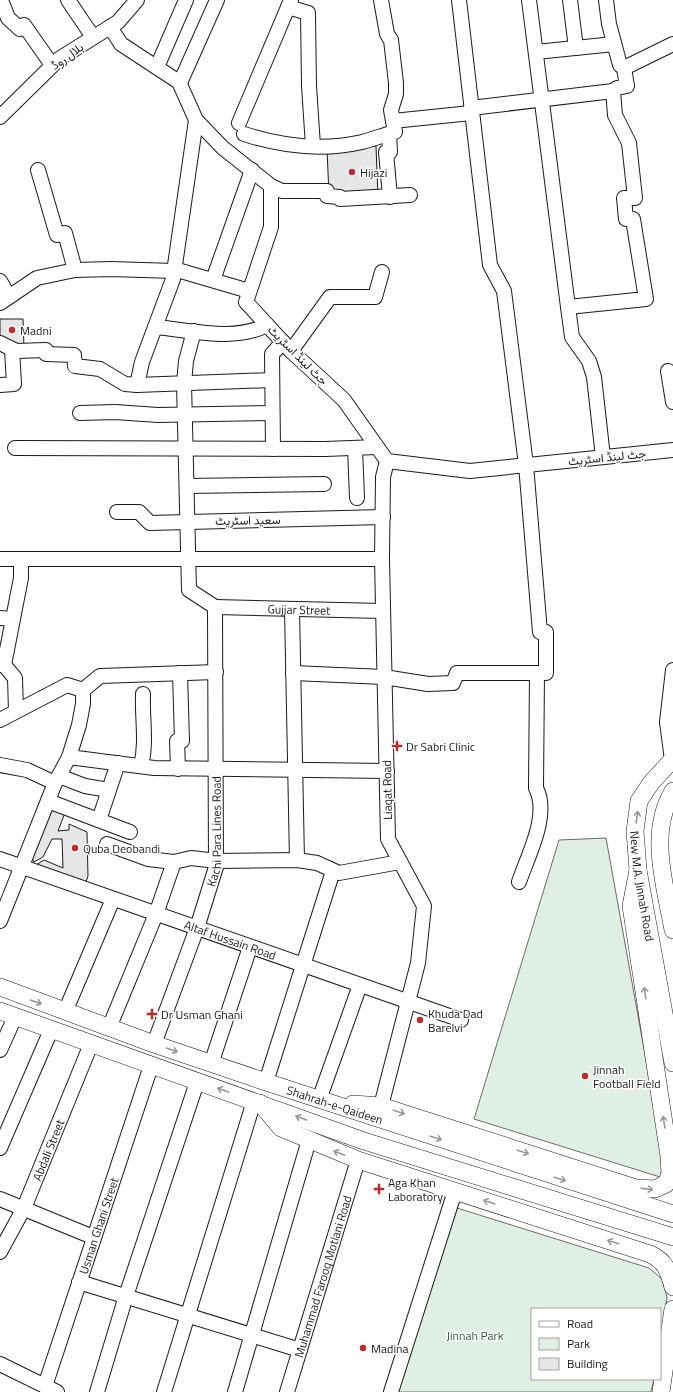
<svg xmlns="http://www.w3.org/2000/svg" width="673" height="1392" viewBox="0 0 673 1392" font-family="'Titillium Web',Vazirmatn,sans-serif">
  <style>
    .green { fill: #e0efe3; stroke: #6a6a6a }
    .building { fill: #e6e6e6; stroke: #1a1a1a }
    .lines { fill: none; stroke-linecap: round; stroke-linejoin: round }
    .minor-casing { stroke: #1a1a1a; stroke-width: 16 }
    .major-casing { stroke: #1a1a1a; stroke-width: 18 }
    .minor { stroke: #fff; stroke-width: 14 }
    .major { stroke: #fff; stroke-width: 17 }
    .oneway { stroke: #989898 }
    .poi-dot { fill: #c62828; stroke: #fff; stroke-width: 1.5 }
    .labels { text-anchor: middle; dominant-baseline: central; stroke-width: 3; stroke-linejoin: round; paint-order: stroke }
    .street-label { font-size: 12px; fill: #1a1a1a; stroke: #fff }
    .poi-label { font-size: 12px; fill: #1a1a1a; stroke: #fff; text-anchor: start }
    .park-label { font-size: 12px; fill: #2b5a34; stroke: #fff }
  </style>
  <rect width="100%" height="100%" fill="#fff"/>
  <g class="green">
    <path d="M606 838 664 1160 660 1177 474 1119 559 840Z"/>
    <path d="M457 1208 649 1268 662 1279 667 1297 660 1345V1309H532V1379H654L651 1392H398Z"/>
  </g>
  <g class="building">
    <path d="M376 146 378 197 329 196 327 149Z"/>
    <path d="M0 319H23L24 347 0 341Z"/>
    <path d="M54 805 66 810 58 831 69 830V824L87 832 88 876 85 885 36 865 44 860 63 868 62 839H52L43 857 34 862 32 858Z"/>
  </g>
  <g class="lines">
    <g class="minor-casing">
      <g id="minor">
        <path d="M1 0 8 18 20 29 24 25 52 65"/>
        <path d="M68 0 93 37"/>
        <path d="M529 0 568 307 572 337 589 361 594 377 603 457"/>
        <path d="M570 0 576 48"/>
        <path d="M606 0 609 24 620 65 624 68"/>
        <path d="M288 7 308 13 309 86 313 146"/>
        <path d="M110 27 121 44 179 82 196 120 223 148 271 186V227L246 302 291 351 344 400 387 461 470 471 673 450"/>
        <path d="M536 52 614 44"/>
        <path d="M157 67 186 0"/>
        <path d="M180 83 217 0"/>
        <path d="M471 108 613 91 617 88 627 86 624 68 673 44"/>
        <path d="M0 117 59 59 118 22 137 0"/>
        <path d="M393 121 471 113"/>
        <path d="M239 123 291 0"/>
        <path d="M244 134C281 146 323 151 362 142 373 139 384 135 395 132L391 110 396 94V83L391 40 387 34 381 0"/>
        <path d="M389 134 390 152H386L390 197"/>
        <path d="M38 170 57 235 65 233 75 270"/>
        <path d="M271 186 282 191H327V196L340 197V199L410 195"/>
        <path d="M174 269 249 291"/>
        <path d="M213 280 252 170"/>
        <path d="M0 281 9 297"/>
        <path d="M0 303 37 278 75 270 111 269 174 271"/>
        <path d="M568 307 646 299 633 219H626L624 198H635L629 143 615 115 613 91"/>
        <path d="M155 327C191 330 234 342 267 325"/>
        <path d="M194 331 186 361 184 383 189 590 215 607"/>
        <path d="M0 343 16 351 46 350V354L74 355 75 366 100 369 125 384 137 385 272 380"/>
        <path d="M291 351 330 297H375L382 272"/>
        <path d="M668 371 673 402"/>
        <path d="M0 385 14 384 12 349"/>
        <path d="M137 385 142 362 173 279 196 120"/>
        <path d="M80 413 115 412 158 415 272 413"/>
        <path d="M15 448 325 449 377 447"/>
        <path d="M355 448 357 498"/>
        <path d="M273 449 272 354 283 342"/>
        <path d="M187 486 324 484"/>
        <path d="M117 512H139L150 523 383 517"/>
        <path d="M0 559H382"/>
        <path id="s1" d="M215 607 383 611"/>
        <path d="M292 609 297 860"/>
        <path d="M0 618 13 619"/>
        <path d="M0 665H4L15 678 16 711"/>
        <path d="M4 665 21 578V559"/>
        <path d="M293 673 384 677 428 684 453 683 457 673H546V632H540L526 465 504 291 490 265 459 0"/>
        <path d="M83 690 100 676 216 672"/>
        <path d="M0 720 67 685 83 690"/>
        <path d="M667 722 673 670"/>
        <path d="M69 757 154 768 387 771"/>
        <path d="M672 760 667 722 673 721"/>
        <path d="M0 765 27 770 55 783"/>
        <path d="M141 766C147 742 142 719 143 694"/>
        <path d="M178 769 177 741H182L180 673"/>
        <path d="M59 776 85 786 109 790"/>
        <path d="M48 801 130 832"/>
        <path d="M99 820 118 763"/>
        <path d="M107 844 148 859 174 862"/>
        <path id="s2" d="M0 859 461 1020"/>
        <path d="M519 882C528 855 550 815 536 788L537 673"/>
        <path d="M0 921 55 783 69 757 79 725 83 704V690"/>
        <path d="M65 1012 113 899"/>
        <path d="M109 1028 156 914 174 862 191 858 217 861 297 860 317 863 339 873 400 862"/>
        <path id="s3" d="M154 1044 197 928 216 867 215 607"/>
        <path d="M0 1050 15 1017"/>
        <path d="M211 1064 250 947"/>
        <path d="M266 1082 333 871"/>
        <path d="M319 1100 360 985"/>
        <path d="M381 1106 418 963 424 906 388 839 382 559 383 477 387 461"/>
        <path d="M0 1148 51 1030"/>
        <path d="M0 1199 93 1237"/>
        <path id="s4" d="M0 1252 24 1208 91 1044"/>
        <path d="M79 1282 300 1350"/>
        <path d="M0 1364 57 1392"/>
        <path id="s5" d="M45 1386 151 1066"/>
        <path d="M97 1392 126 1296 197 1082"/>
        <path d="M164 1392 254 1101"/>
        <path d="M235 1392 309 1140"/>
        <path id="s6" d="M287 1392 358 1160"/>
        <path d="M391 1392 455 1191"/>
      </g>
    </g>
    <g class="major-casing">
      <g id="major">
        <path id="s7" d="M673 759 651 783 639 801 635 831 638 870 673 1063"/>
        <path d="M673 791C648 833 665 885 673 930"/>
        <path id="s8" d="M0 987 154 1044 266 1082 673 1214"/>
        <path d="M0 1011 364 1141 673 1237"/>
        <path d="M260 1103 281 1128 358 1160 650 1254C665 1261 669 1271 673 1287"/>
        <path d="M353 1104 381 1106 636 1188 655 1189 666 1184 670 1174 669 1156 631 906 638 870"/>
        <path d="M661 1392 673 1309"/>
      </g>
    </g>
    <use href="#minor" class="minor"/>
    <use href="#major" class="major"/>
  </g>
  <defs><path id="oneway-shaft" d="M-6 0H5M1.5-3L5.5 0L1.5 3" fill="none" stroke-width="1.6" stroke-linecap="round" stroke-linejoin="round"/></defs>
  <g class="oneway">
    <use href="#oneway-shaft" transform="translate(637 817) rotate(-81)"/>
    <use href="#oneway-shaft" transform="translate(645 993) rotate(-99)"/>
    <use href="#oneway-shaft" transform="translate(36 1002) rotate(19)"/>
    <use href="#oneway-shaft" transform="translate(172 1050) rotate(19)"/>
    <use href="#oneway-shaft" transform="translate(223 1090) rotate(-161)"/>
    <use href="#oneway-shaft" transform="translate(399 1112) rotate(18)"/>
    <use href="#oneway-shaft" transform="translate(301 1118) rotate(-160)"/>
    <use href="#oneway-shaft" transform="translate(664 1122) rotate(-99)"/>
    <use href="#oneway-shaft" transform="translate(436 1138) rotate(18)"/>
    <use href="#oneway-shaft" transform="translate(523 1152) rotate(18)"/>
    <use href="#oneway-shaft" transform="translate(339 1153) rotate(-158)"/>
    <use href="#oneway-shaft" transform="translate(560 1179) rotate(18)"/>
    <use href="#oneway-shaft" transform="translate(647 1189) rotate(6)"/>
    <use href="#oneway-shaft" transform="translate(489 1202) rotate(-162)"/>
    <use href="#oneway-shaft" transform="translate(613 1242) rotate(-162)"/>
  </g>
  <g class="poi-dot">
    <circle cx="352" cy="172" r="4"/>
    <circle cx="12" cy="330" r="4"/>
    <path d="M395 740h4v4h4v4h-4v4h-4v-4h-4v-4h4z"/>
    <circle cx="75" cy="848" r="4"/>
    <path d="M150 1008h4v4h4v4h-4v4h-4v-4h-4v-4h4z"/>
    <circle cx="420" cy="1020" r="4"/>
    <circle cx="585" cy="1076" r="4"/>
    <path d="M377 1183h4v4h4v4h-4v4h-4v-4h-4v-4h4z"/>
    <circle cx="363" cy="1348" r="4"/>
  </g>
  <g class="labels">
    <g class="street-label">
      <text transform="translate(67 56) rotate(-36)">بلال روڈ</text>
      <text transform="translate(298 355) rotate(45)">جٹ لینڈ اسٹریٹ</text>
      <text transform="translate(607 457) rotate(-6)">جٹ لینڈ اسٹریٹ</text>
      <text transform="translate(248 520) rotate(-1)">سعید اسٹریٹ</text>
      <text stroke="none"><textPath href="#s1" startOffset="84">Gujjar Street</textPath></text>
      <text transform="translate(387 790) rotate(-91)">Liaqat Road</text>
      <text stroke="none"><textPath href="#s3" startOffset="223">Kachi Para Lines Road</textPath></text>
      <text stroke="none"><textPath href="#s7" startOffset="140">New M.A. Jinnah Road</textPath></text>
      <text stroke="none"><textPath href="#s2" startOffset="244">Altaf Hussain Road</textPath></text>
      <text stroke="none"><textPath href="#s8" startOffset="355">Shahrah-e-Qaideen</textPath></text>
      <text stroke="none"><textPath href="#s4" startOffset="113">Abdali Street</textPath></text>
      <text stroke="none"><textPath href="#s5" startOffset="169">Usman Ghani Street</textPath></text>
      <text stroke="none"><textPath href="#s6" startOffset="121">Muhammad Farooq Motlani Road</textPath></text>
    </g>
    <g class="poi-label">
      <text x="360" y="172">Hijazi</text>
      <text x="20" y="330">Madni</text>
      <text x="406" y="746">Dr Sabri Clinic</text>
      <text x="83" y="848">Quba Deobandi</text>
      <text x="428" y="1013">Khuda Dad<tspan x="428" dy="14">Barelvi</tspan></text>
      <text x="161" y="1014">Dr Usman Ghani</text>
      <text x="593" y="1069">Jinnah<tspan x="593" dy="14">Football Field</tspan></text>
      <text x="388" y="1182">Aga Khan<tspan x="388" dy="14">Laboratory</tspan></text>
      <text x="371" y="1348">Madina</text>
    </g>
    <g class="park-label">
      <text x="475" y="1335">Jinnah Park</text>
    </g>
  </g>
  <rect x="531" y="1308" width="130" height="72" fill="#ffffff" stroke="#a3a3a3"/>
  <rect x="539" y="1321" width="20" height="6" fill="#ffffff" stroke="#a3a3a3"/>
  <text x="567" y="1328" font-size="12" fill="#1a1a1a">Road</text>
  <rect x="539" y="1338" width="20" height="12" fill="#e0efe3" stroke="#a3a3a3"/>
  <text x="567" y="1348" font-size="12" fill="#1a1a1a">Park</text>
  <rect x="539" y="1358" width="20" height="12" fill="#e6e6e6" stroke="#a3a3a3"/>
  <text x="567" y="1368" font-size="12" fill="#1a1a1a">Building</text>
</svg>
